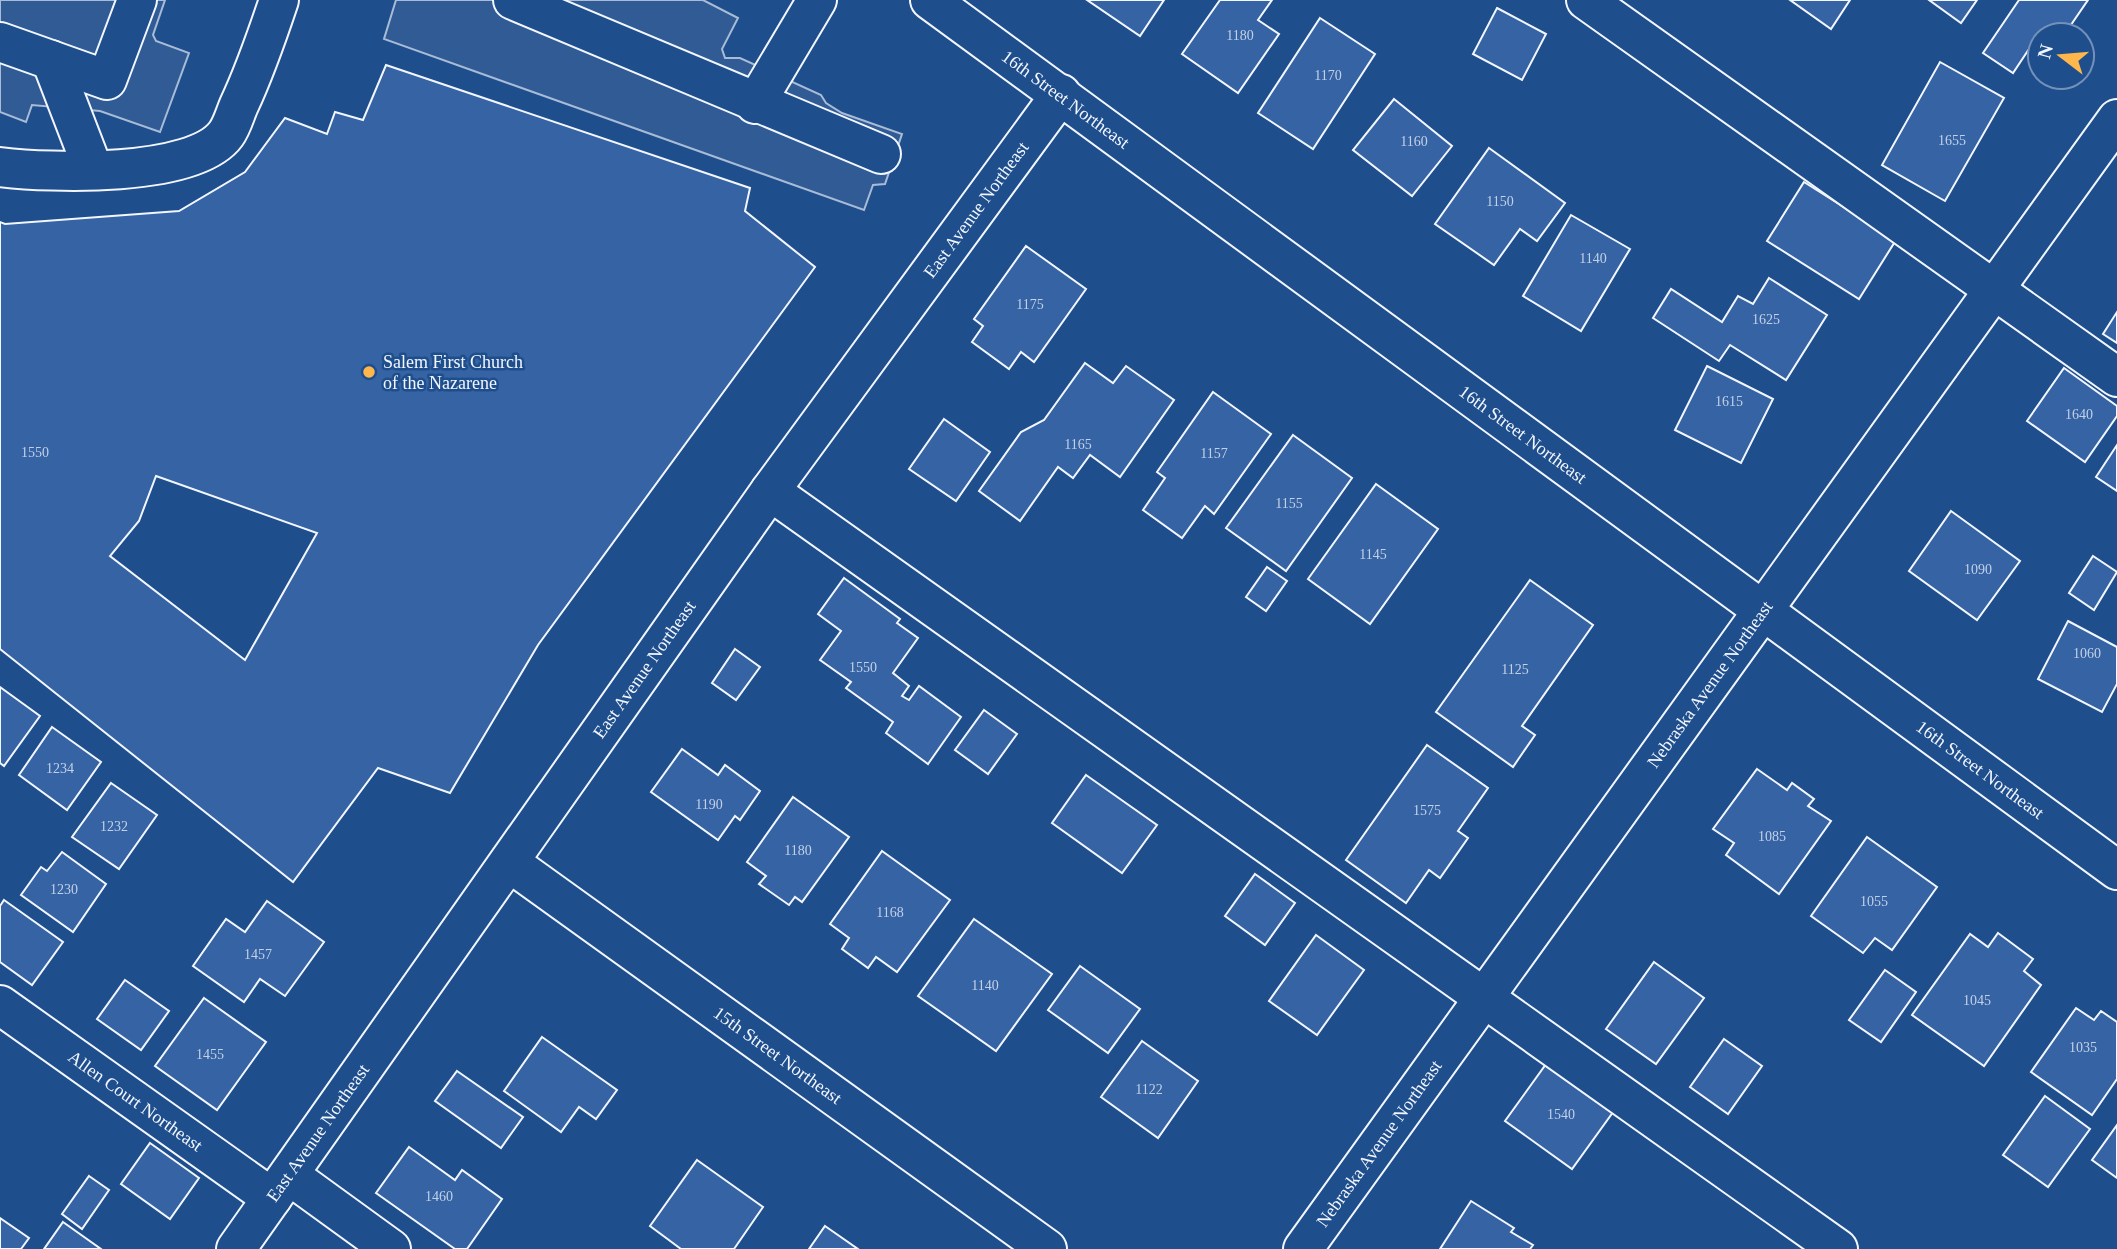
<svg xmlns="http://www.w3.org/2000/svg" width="2117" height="1249" viewBox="0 0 2117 1249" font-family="'Times New Roman',serif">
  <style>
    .parking { fill: #305b95; stroke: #a8bbd7; stroke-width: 2 }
    .building { fill: #3563a3; stroke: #f2f6ff; stroke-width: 2; fill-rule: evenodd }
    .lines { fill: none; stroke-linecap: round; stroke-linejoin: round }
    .minor-casing { stroke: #f2f6ff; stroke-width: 42 }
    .minor { stroke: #1f4e8c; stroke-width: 38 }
    .poi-dot { fill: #ffb74d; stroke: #1f4e8c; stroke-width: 2.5 }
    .labels { text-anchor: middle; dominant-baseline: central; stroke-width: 5; stroke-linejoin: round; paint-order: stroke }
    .number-label { font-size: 14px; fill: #c3d1e8 }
    .street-label { font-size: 18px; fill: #f2f6ff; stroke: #1f4e8c }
    .poi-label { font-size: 18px; fill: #f2f6ff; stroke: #1f4e8c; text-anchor: start }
  </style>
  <rect width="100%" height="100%" fill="#1f4e8c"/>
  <g class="parking">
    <path d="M0 0H165L153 35 156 41 189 53 160 132 100 111 32 105 26 122 0 112Z"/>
    <path d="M396 0H703L738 18 722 49 725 58H740L821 95 826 103 842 113 902 134 885 184 873 185 864 210 384 39Z"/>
  </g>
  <g class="building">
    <path d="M1087 0H1164L1140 36Z"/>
    <path d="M1220 0H1272L1258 20 1279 34 1238 93 1182 54Z"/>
    <path d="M1790 0H1850L1831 29Z"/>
    <path d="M1929 0H1977L1961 23Z"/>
    <path d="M2019 0H2088L2064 35H2040V44L2035 40 2013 73 1983 53Z"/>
    <path d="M1497 8 1546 34 1522 80 1473 54Z"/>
    <path d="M1320 18 1375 54 1313 149 1258 113Z"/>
    <path d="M1940 62 2004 98 1945 201 1882 165Z"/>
    <path d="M386 65 750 188 745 211 815 267 538 645 450 793 378 768 293 882 0 649V222L5 224 179 211 245 172 285 118 327 134 335 112 363 120ZM156 476 317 533 245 660 110 556 139 521Z"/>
    <path d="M1394 99 1452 146 1412 196 1353 150Z"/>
    <path d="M1489 148 1565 203 1537 241 1520 229 1494 265 1435 224Z"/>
    <path d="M1804 182 1896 240 1859 299 1767 241Z"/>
    <path d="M1571 215 1630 249 1581 331 1523 296Z"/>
    <path d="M1026 246 1086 289 1034 362 1021 352 1009 369 972 342 983 326 974 319Z"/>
    <path d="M1769 278 1827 315 1786 380 1730 345 1719 361 1653 318 1671 289 1722 322 1738 296 1753 304Z"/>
    <path d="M2117 312V343L2103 334Z"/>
    <path d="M1085 363 1113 383 1126 366 1174 400 1120 477 1090 455 1073 478 1058 467 1020 521 979 491 1021 432 1044 420Z"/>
    <path d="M1707 366 1773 399 1741 463 1675 430Z"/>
    <path d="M2064 368 2117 406V416L2085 462 2027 421Z"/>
    <path d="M1213 392 1271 434 1214 514 1205 506 1182 538 1143 510 1165 478 1157 472Z"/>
    <path d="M944 419 990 452 956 501 909 469Z"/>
    <path d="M1293 435 1352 478 1286 571 1226 528Z"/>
    <path d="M2117 445V491L2096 477Z"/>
    <path d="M1376 484 1438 529 1370 624 1308 579Z"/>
    <path d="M1951 511 2020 561 1977 620 1909 571Z"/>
    <path d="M2093 556 2117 572 2094 610 2069 593Z"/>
    <path d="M1267 567 1287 581 1266 611 1246 597Z"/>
    <path d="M844 578 900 619 897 623 918 638 893 673 909 686 902 696 909 700 919 686 961 717 928 764 886 733 893 722 846 688 851 682 820 660 841 631 818 614Z"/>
    <path d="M1530 580 1593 625 1522 726 1535 735 1513 767 1436 712Z"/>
    <path d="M2068 621 2117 647V684L2102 712 2038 679Z"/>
    <path d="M735 649 760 667 736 700 712 683Z"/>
    <path d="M0 687 40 716 4 766 0 763Z"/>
    <path d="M984 710 1017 734 988 774 955 750Z"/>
    <path d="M52 727 101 762 67 810 19 775Z"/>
    <path d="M1427 745 1488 788 1458 831 1468 838 1440 878 1429 870 1406 903 1346 860Z"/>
    <path d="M682 749 718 775 725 765 760 791 740 820 735 816 718 840 651 792Z"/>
    <path d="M1757 769 1787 790 1792 783 1814 799 1808 806 1831 821 1779 894 1726 855 1734 843 1713 829Z"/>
    <path d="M1086 775 1157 825 1122 873 1052 823Z"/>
    <path d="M111 783 157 815 119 869 72 837Z"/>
    <path d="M793 797 849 837 802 902 795 897 789 905 759 884 766 876 747 862Z"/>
    <path d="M1867 837 1937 887 1892 950 1875 938 1863 953 1811 916Z"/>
    <path d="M882 851 950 900 897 972 876 957 868 968 842 949 849 938 830 924Z"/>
    <path d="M62 852 106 884 73 932 21 895 41 867 47 871Z"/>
    <path d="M1255 874 1295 903 1265 945 1225 916Z"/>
    <path d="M4 900 63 942 32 985 0 962V906Z"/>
    <path d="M267 901 324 942 285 996 260 979 244 1002 193 966 226 919 245 932Z"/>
    <path d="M974 919 1052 974 996 1051 918 996Z"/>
    <path d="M1998 933 2033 959 2024 971 2041 985 1984 1066 1912 1015 1970 934 1988 947Z"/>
    <path d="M1316 935 1364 970 1317 1035 1269 1001Z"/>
    <path d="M1654 962 1704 998 1656 1064 1606 1029Z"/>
    <path d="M1080 966 1140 1009 1108 1053 1048 1010Z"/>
    <path d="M1885 970 1916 992 1881 1042 1849 1020Z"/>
    <path d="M125 980 169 1011 141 1050 97 1019Z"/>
    <path d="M204 998 266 1042 217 1110 155 1066Z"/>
    <path d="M2076 1008 2094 1020 2101 1011 2117 1022V1079L2092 1115 2031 1072Z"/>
    <path d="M542 1037 617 1090 596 1119 579 1107 561 1132 504 1091Z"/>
    <path d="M1724 1039 1762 1066 1728 1114 1690 1087Z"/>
    <path d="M1142 1041 1198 1081 1158 1138 1101 1097Z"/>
    <path d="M1549 1060 1616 1108 1572 1169 1505 1121Z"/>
    <path d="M457 1071 523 1117 501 1148 435 1101Z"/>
    <path d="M2045 1096 2090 1129 2048 1187 2003 1155Z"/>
    <path d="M2117 1125V1178L2092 1160Z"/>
    <path d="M150 1143 199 1178 170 1219 121 1184Z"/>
    <path d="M409 1147 455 1180 462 1170 502 1199 467 1249H455L376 1193Z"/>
    <path d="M697 1160 763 1207 734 1249H681L650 1226Z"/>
    <path d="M89 1176 109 1190 82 1229 62 1214Z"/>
    <path d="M1471 1201 1514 1228 1511 1232 1533 1245 1530 1249H1440Z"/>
    <path d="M0 1218 29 1238 21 1249H0Z"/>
    <path d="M63 1222 101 1249H44Z"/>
    <path d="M825 1226 858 1249H809Z"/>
  </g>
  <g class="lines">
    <g class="minor-casing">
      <g id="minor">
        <path d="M513 0 881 154"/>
        <path id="s1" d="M930 0 2117 870"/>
        <path d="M1586 0 2117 377"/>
        <path d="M0 42 107 80 137 0"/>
        <path d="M51 60 93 169"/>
        <path d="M755 104 817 0"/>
        <path d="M0 167C50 173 194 178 226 134 232 126 235 114 239 105 255 71 267 36 279 0"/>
        <path d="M770 491 1838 1249"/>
        <path id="s2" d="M509 862 1047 1249"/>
        <path id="s3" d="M0 1005 272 1198"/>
        <path d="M289 1175 391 1249"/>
        <path id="s4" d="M236 1249 770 491 1061 94"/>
        <path id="s5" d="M1303 1249 2117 119"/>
      </g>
    </g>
    <use href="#minor" class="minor"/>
  </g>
  <circle class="poi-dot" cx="369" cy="372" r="7"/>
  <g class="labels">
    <g class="number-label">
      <text x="1240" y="35">1180</text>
      <text x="1328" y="75">1170</text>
      <text x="1952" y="140">1655</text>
      <text x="1414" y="141">1160</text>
      <text x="1500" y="201">1150</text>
      <text x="1593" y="258">1140</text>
      <text x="1030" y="304">1175</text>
      <text x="1766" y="319">1625</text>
      <text x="1729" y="401">1615</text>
      <text x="2079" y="414">1640</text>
      <text x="1078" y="444">1165</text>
      <text x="35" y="452">1550</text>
      <text x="1214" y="453">1157</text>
      <text x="1289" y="503">1155</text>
      <text x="1373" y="554">1145</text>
      <text x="1978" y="569">1090</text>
      <text x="2087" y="653">1060</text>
      <text x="863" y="667">1550</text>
      <text x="1515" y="669">1125</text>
      <text x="60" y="768">1234</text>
      <text x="709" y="804">1190</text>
      <text x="1427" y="810">1575</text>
      <text x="114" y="826">1232</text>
      <text x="1772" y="836">1085</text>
      <text x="798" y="850">1180</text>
      <text x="64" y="889">1230</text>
      <text x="1874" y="901">1055</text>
      <text x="890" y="912">1168</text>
      <text x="258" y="954">1457</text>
      <text x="985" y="985">1140</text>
      <text x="1977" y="1000">1045</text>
      <text x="2083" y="1047">1035</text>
      <text x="210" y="1054">1455</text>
      <text x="1149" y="1089">1122</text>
      <text x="1561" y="1114">1540</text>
      <text x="439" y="1196">1460</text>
    </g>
    <g class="street-label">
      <text stroke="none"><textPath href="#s1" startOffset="168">16th Street Northeast</textPath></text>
      <text stroke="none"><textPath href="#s4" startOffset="1276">East Avenue Northeast</textPath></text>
      <text stroke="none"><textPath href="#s1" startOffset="735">16th Street Northeast</textPath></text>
      <text stroke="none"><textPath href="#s4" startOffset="709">East Avenue Northeast</textPath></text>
      <text stroke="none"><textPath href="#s5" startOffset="696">Nebraska Avenue Northeast</textPath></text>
      <text stroke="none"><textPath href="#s1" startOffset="1302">16th Street Northeast</textPath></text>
      <text stroke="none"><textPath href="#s2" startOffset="331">15th Street Northeast</textPath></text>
      <text stroke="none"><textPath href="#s3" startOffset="166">Allen Court Northeast</textPath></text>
      <text stroke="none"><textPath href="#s4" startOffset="142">East Avenue Northeast</textPath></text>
      <text stroke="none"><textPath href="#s5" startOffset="130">Nebraska Avenue Northeast</textPath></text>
    </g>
    <g class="poi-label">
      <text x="383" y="362">Salem First Church<tspan x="383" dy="21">of the Nazarene</tspan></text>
    </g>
  </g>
  <g transform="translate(2061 56) rotate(286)"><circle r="33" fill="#1f4e8c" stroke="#7391ba" stroke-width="2"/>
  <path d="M0-5L12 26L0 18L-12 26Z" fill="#ffb74d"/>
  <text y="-10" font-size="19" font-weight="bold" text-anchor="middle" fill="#f2f6ff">N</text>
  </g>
</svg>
